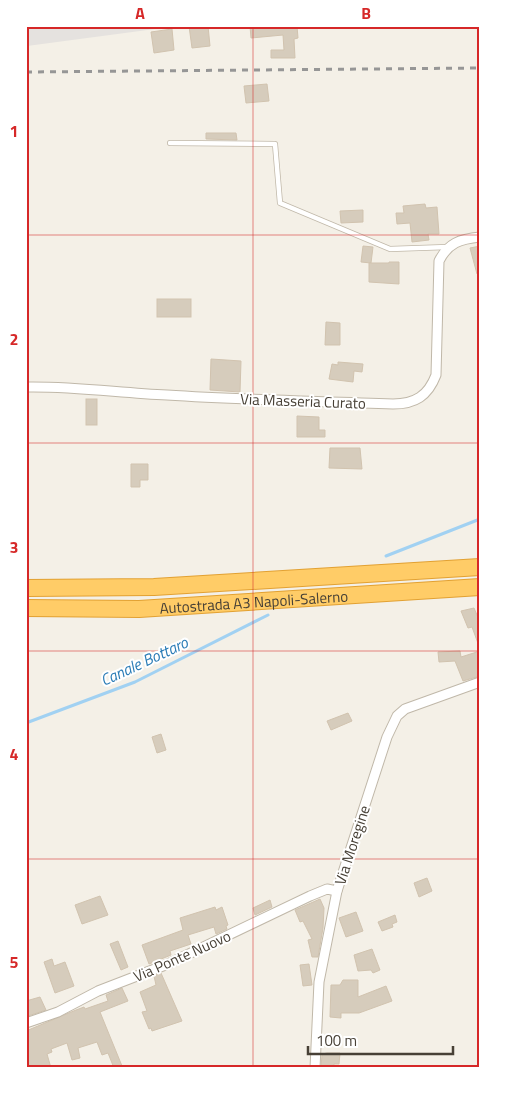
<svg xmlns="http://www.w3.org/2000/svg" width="506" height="1094" viewBox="0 0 506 1094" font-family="'Titillium Web',sans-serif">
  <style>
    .parking { fill: #e5e2df }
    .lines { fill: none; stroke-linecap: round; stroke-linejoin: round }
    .stream { stroke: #a1d1f2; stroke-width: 3 }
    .building { fill: #d6ccbc; stroke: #d1c3af }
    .service-casing { stroke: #c0b8a9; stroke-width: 6 }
    .minor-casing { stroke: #c0b8a9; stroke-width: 11 }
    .motorway-casing { stroke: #e2a133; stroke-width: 18 }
    .service { stroke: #fff; stroke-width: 4.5 }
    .minor { stroke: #fff; stroke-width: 9 }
    .motorway { stroke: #ffcc67; stroke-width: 16 }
    .rail { stroke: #969696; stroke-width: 3; stroke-dasharray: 6 6; stroke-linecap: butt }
    .grid { fill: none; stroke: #d62828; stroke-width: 1; stroke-opacity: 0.55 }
    .labels { text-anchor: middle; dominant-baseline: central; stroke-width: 4; stroke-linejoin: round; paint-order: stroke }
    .street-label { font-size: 15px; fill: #474036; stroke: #fff }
    .water-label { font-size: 16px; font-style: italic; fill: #2b7cb6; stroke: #fff }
    .neatline { fill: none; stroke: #d62828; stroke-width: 2 }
    .grid-label { font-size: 16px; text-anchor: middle; font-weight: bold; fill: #d62828 }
  </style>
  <rect width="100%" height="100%" fill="#f4f0e7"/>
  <path class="parking" d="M26 26H170V27L27 46Z"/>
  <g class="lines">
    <g class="stream">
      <path d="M386 556 480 519"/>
      <path d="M26 723 135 682 268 615"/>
    </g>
  </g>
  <g class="building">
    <path d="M189 26H208L210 46 192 48Z"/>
    <path d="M250 26H297L298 38 294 39 295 58H271V50H284L283 35 251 38Z"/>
    <path d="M172 29 174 50 154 53 151 32Z"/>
    <path d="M267 84 269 101 246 103 244 86Z"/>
    <path d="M206 133H236L237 140 206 139Z"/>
    <path d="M425 204 426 208 437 207 439 234H428L429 240 412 242 410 223 397 224 396 213H404L403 206Z"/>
    <path d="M363 210V222L341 223 340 211Z"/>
    <path d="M363 246 373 247 371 263 361 262Z"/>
    <path d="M480 246V274H477L470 248Z"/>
    <path d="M389 262H399V284L369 282V263H389Z"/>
    <rect x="157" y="299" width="34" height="18"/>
    <path d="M326 322 340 323V345H325Z"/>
    <path d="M211 359 241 361 240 392 210 390Z"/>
    <path d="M338 362 363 364 362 372 354 371 353 382 329 379 332 364 338 365Z"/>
    <rect x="86" y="399" width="11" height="26"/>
    <path d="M297 416 319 417V430H325V437H297Z"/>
    <path d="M330 448H360L362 469 329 468Z"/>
    <path d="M131 464H148V480H140V487H131Z"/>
    <path d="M474 608 480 622 479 646 472 627 468 628 461 611Z"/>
    <path d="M460 651 461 657 480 651V676L463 681 455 661 439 662 438 652Z"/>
    <path d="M348 713 352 721 331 730 327 721Z"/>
    <path d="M161 734 166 750 157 753 152 737Z"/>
    <path d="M427 878 432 891 419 897 414 883Z"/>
    <path d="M100 896 108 915 82 924 75 905Z"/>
    <path d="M320 899 324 908 323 928 318 957H312L308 940 312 939 303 921 300 922 295 910Z"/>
    <path d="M270 900 272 907 255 915 253 908Z"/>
    <path d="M215 907 216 910 222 907 228 925 226 926 227 929 216 934 214 927 188 935 191 944 170 951 171 955 149 964 142 945 183 930 180 918Z"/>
    <path d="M356 912 363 931 346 937 339 918Z"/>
    <path d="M395 915 397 922 392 924 393 927 382 931 378 922Z"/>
    <path d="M118 941 128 967 121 970 110 944Z"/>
    <path d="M372 949 380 970 373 973 371 970 358 971 354 955Z"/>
    <path d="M52 959 54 966 65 962 74 986 55 993 44 962Z"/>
    <path d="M309 964 312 985 303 986 300 965Z"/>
    <path d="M161 973 182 1021 152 1031 151 1028 149 1029 142 1012 147 1011 140 992 156 985 154 976Z"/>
    <path d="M343 980H358V997L386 986 392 1001 359 1013H341V1018L330 1017 331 985H340Z"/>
    <path d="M122 988 128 1001 100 1012 122 1066 114 1068 108 1053 102 1055 97 1042 78 1048 80 1058 72 1060 67 1043 51 1049 52 1052 47 1054 51 1068H26V1031L76 1010 84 1007 85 1009 108 1001 106 995Z"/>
    <path d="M40 997 46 1010 28 1016 26 1001Z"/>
    <path d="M327 1053H340L339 1064H334V1068H321L322 1054Z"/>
  </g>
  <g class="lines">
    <g class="service-casing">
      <path id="service" d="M170 143 275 144 280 203 390 249 448 247"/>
    </g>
    <g class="minor-casing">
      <g id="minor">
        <path d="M26 387C74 386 120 393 167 395 242 400 318 401 393 404 415 404 428 396 436 375L439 261C448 243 460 239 480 237"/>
        <path d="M26 1023 58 1012 98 991 168 964 310 896 327 889 337 891"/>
        <path d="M315 1068 319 982 337 891 387 737 397 716 405 709 480 682"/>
      </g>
    </g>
    <g class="motorway-casing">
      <g id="motorway">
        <path d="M26 588 154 587 480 567"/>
        <path id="s1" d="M26 608 139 609 480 587"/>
      </g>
    </g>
    <use href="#service" class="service"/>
    <use href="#minor" class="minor"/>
    <use href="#motorway" class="motorway"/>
    <path class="rail" d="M26 72 480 68"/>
  </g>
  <path class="grid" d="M253 26V1068M26 235H480M26 443H480M26 651H480M26 859H480"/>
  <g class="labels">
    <g class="street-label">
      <text transform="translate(303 401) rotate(2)">Via Masseria Curato</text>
      <text stroke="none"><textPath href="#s1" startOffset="228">Autostrada A3 Napoli-Salerno</textPath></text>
      <text transform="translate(352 845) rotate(-72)">Via Moregine</text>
      <text transform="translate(182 956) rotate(-24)">Via Ponte Nuovo</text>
    </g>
    <g class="water-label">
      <text transform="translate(144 661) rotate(-25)">Canale Bottaro</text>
    </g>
  </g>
  <rect width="506" height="1094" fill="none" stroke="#ffffff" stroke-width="55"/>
  <path d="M308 1046v8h145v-8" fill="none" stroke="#474036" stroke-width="2.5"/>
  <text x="316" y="1046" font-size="15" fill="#474036" stroke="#ffffff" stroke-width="4" paint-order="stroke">100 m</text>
  <rect x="28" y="28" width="450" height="1038" class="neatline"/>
  <g class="grid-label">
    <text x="140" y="19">A</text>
    <text x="366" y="19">B</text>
    <text x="14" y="137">1</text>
    <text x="14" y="345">2</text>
    <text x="14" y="553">3</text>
    <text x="14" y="760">4</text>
    <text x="14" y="968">5</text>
  </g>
</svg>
